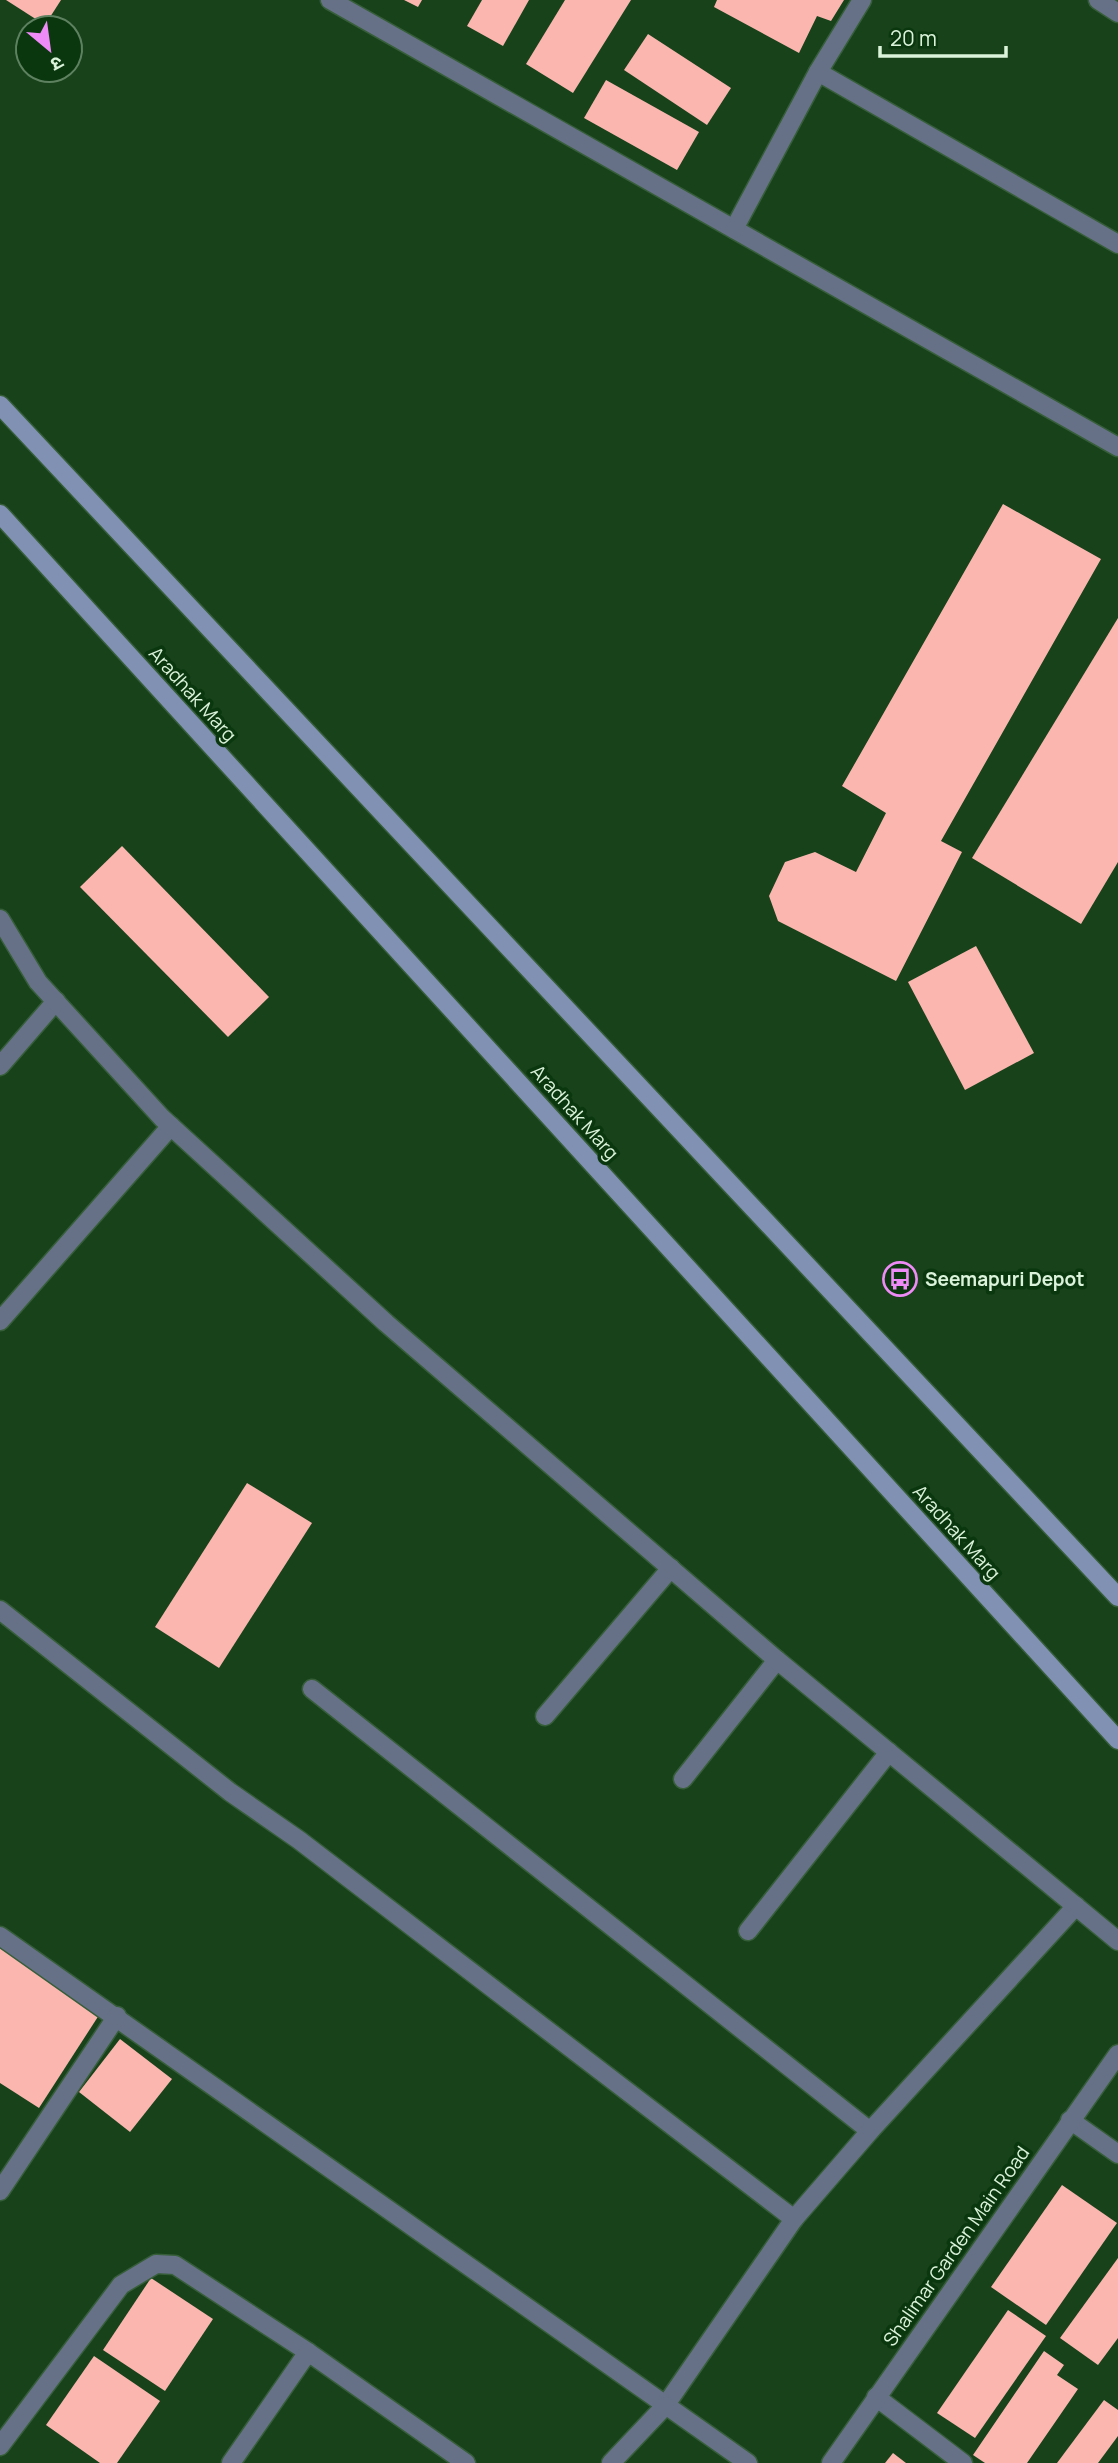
<svg xmlns="http://www.w3.org/2000/svg" width="1118" height="2463" viewBox="0 0 1118 2463" font-family="Manrope,'Noto Sans Devanagari',sans-serif">
  <style>
    .building { fill: #fbb6b0 }
    .lines { fill: none; stroke-linecap: round; stroke-linejoin: round }
    .service-casing { stroke: #365e39; stroke-width: 21 }
    .minor-casing { stroke: #365e39; stroke-width: 21 }
    .secondary-casing { stroke: #365e39; stroke-width: 21 }
    .service { stroke: #667187; stroke-width: 18 }
    .minor { stroke: #667187; stroke-width: 18 }
    .secondary { stroke: #8091b4; stroke-width: 18 }
    .labels { text-anchor: middle; dominant-baseline: central; stroke-width: 7; stroke-linejoin: round; paint-order: stroke }
    .street-label { font-size: 19px; fill: #dbf3da; stroke: #0b370f }
    .poi-label { font-size: 19px; font-weight: bold; fill: #dbf3da; stroke: #0b370f; text-anchor: start }
  </style>
  <rect width="100%" height="100%" fill="#17421a"/>
  <g class="building">
    <path d="M6 0H61L45 25Z"/>
    <path d="M404 0H422L418 7Z"/>
    <path d="M482 0H529L503 46 467 26Z"/>
    <path d="M565 0H631L573 93 526 64Z"/>
    <path d="M717 0H844L831 21 817 16 799 53 714 7Z"/>
    <path d="M648 34 731 88 707 125 624 70Z"/>
    <path d="M606 80 699 132 677 170 584 118Z"/>
    <path d="M1003 504 1101 559 941 841 962 852 896 981 778 921 769 896 785 862 815 852 856 872 886 813 842 786Z"/>
    <path d="M1118 618V862L1081 924 972 858Z"/>
    <path d="M122 846 269 997 228 1037 80 887Z"/>
    <path d="M976 946 1034 1053 965 1090 908 982Z"/>
    <path d="M247 1483 312 1523 219 1668 155 1627Z"/>
    <path d="M0 1948 101 2012 39 2108 0 2083Z"/>
    <path d="M120 2039 172 2079 130 2132 79 2092Z"/>
    <path d="M1062 2185 1117 2223 1046 2325 991 2287Z"/>
    <path d="M1118 2258V2338L1098 2365 1060 2338Z"/>
    <path d="M151 2278 213 2319 165 2391 103 2350Z"/>
    <path d="M1008 2310 1046 2336 975 2438 937 2413Z"/>
    <path d="M1044 2351 1064 2365 1057 2375 1078 2389 1027 2463H985L973 2455Z"/>
    <path d="M94 2356 160 2401 117 2463H100L46 2425Z"/>
    <path d="M1104 2400 1118 2410V2436L1098 2463H1057Z"/>
    <path d="M893 2453 906 2463H885Z"/>
  </g>
  <g class="lines">
    <g class="service-casing">
      <g id="service">
        <path d="M818 72 1118 244"/>
        <path d="M0 1066 56 1001"/>
        <path d="M0 1321 171 1126"/>
        <path d="M0 1610 230 1792 299 1840 794 2219"/>
        <path d="M312 1689 870 2131"/>
        <path d="M545 1716 671 1568"/>
        <path d="M683 1779 777 1660"/>
        <path d="M748 1931 889 1752"/>
        <path d="M665 2406 794 2219 870 2131 1076 1906"/>
      </g>
    </g>
    <g class="minor-casing">
      <g id="minor">
        <path d="M330 0 1118 447"/>
        <path d="M1098 0 1118 13"/>
        <path d="M734 229 818 72 862 0"/>
        <path d="M0 919 38 982 162 1118 386 1323 777 1660 1118 1941"/>
        <path d="M0 1936 748 2463"/>
        <path d="M1070 2120 1118 2154"/>
        <path d="M0 2191 117 2016"/>
        <path d="M876 2397 963 2463"/>
        <path d="M0 2446 121 2285 156 2264 175 2265 308 2352 466 2463"/>
        <path d="M231 2463 308 2352"/>
        <path d="M611 2463 665 2406"/>
        <path d="M831 2463 1118 2054"/>
      </g>
    </g>
    <g class="secondary-casing">
      <g id="secondary">
        <path d="M0 405 1118 1597"/>
        <path d="M0 514 1118 1740"/>
      </g>
    </g>
    <use href="#service" class="service"/>
    <use href="#minor" class="minor"/>
    <use href="#secondary" class="secondary"/>
  </g>
  <defs>
    <g id="bus-ring" transform="scale(1.75)"><circle r="9.5" fill="#0b370f" stroke="#ef8bf7" stroke-width="1.5"/><path d="M-5-6H5V4H4V6H2V4H-2V6H-4V4H-5ZM-3.5-4V0h7V-4ZM-3.5 1.2v1.5H-2V1.2ZM2 1.2v1.5H3.5V1.2Z" fill="#ef8bf7"/></g>
  </defs>
  <g fill-rule="evenodd">
    <use href="#bus-ring" x="900" y="1279"/>
  </g>
  <g class="labels">
    <g class="street-label">
      <text transform="translate(193 694) rotate(48)">Aradhak Marg</text>
      <text transform="translate(575 1112) rotate(48)">Aradhak Marg</text>
      <text transform="translate(957 1532) rotate(48)">Aradhak Marg</text>
      <text transform="translate(956 2246) rotate(-55)">Shalimar Garden Main Road</text>
    </g>
    <g class="poi-label">
      <text x="925" y="1279">Seemapuri Depot</text>
    </g>
  </g>
  <g transform="translate(49 49) rotate(151)"><circle r="33" fill="#0b370f" stroke="#5e8260" stroke-width="2"/>
  <path d="M0-5L12 26L0 18L-12 26Z" fill="#ef8bf7"/>
  <text y="-10" font-size="19" font-weight="bold" text-anchor="middle" fill="#dbf3da">उ</text>
  </g>
  <path d="M880 46v10h126v-10" fill="none" stroke="#dbf3da" stroke-width="3.5"/>
  <text x="890" y="46" font-size="21" fill="#dbf3da" stroke="#0b370f" stroke-width="5" paint-order="stroke">20 m</text>
</svg>
